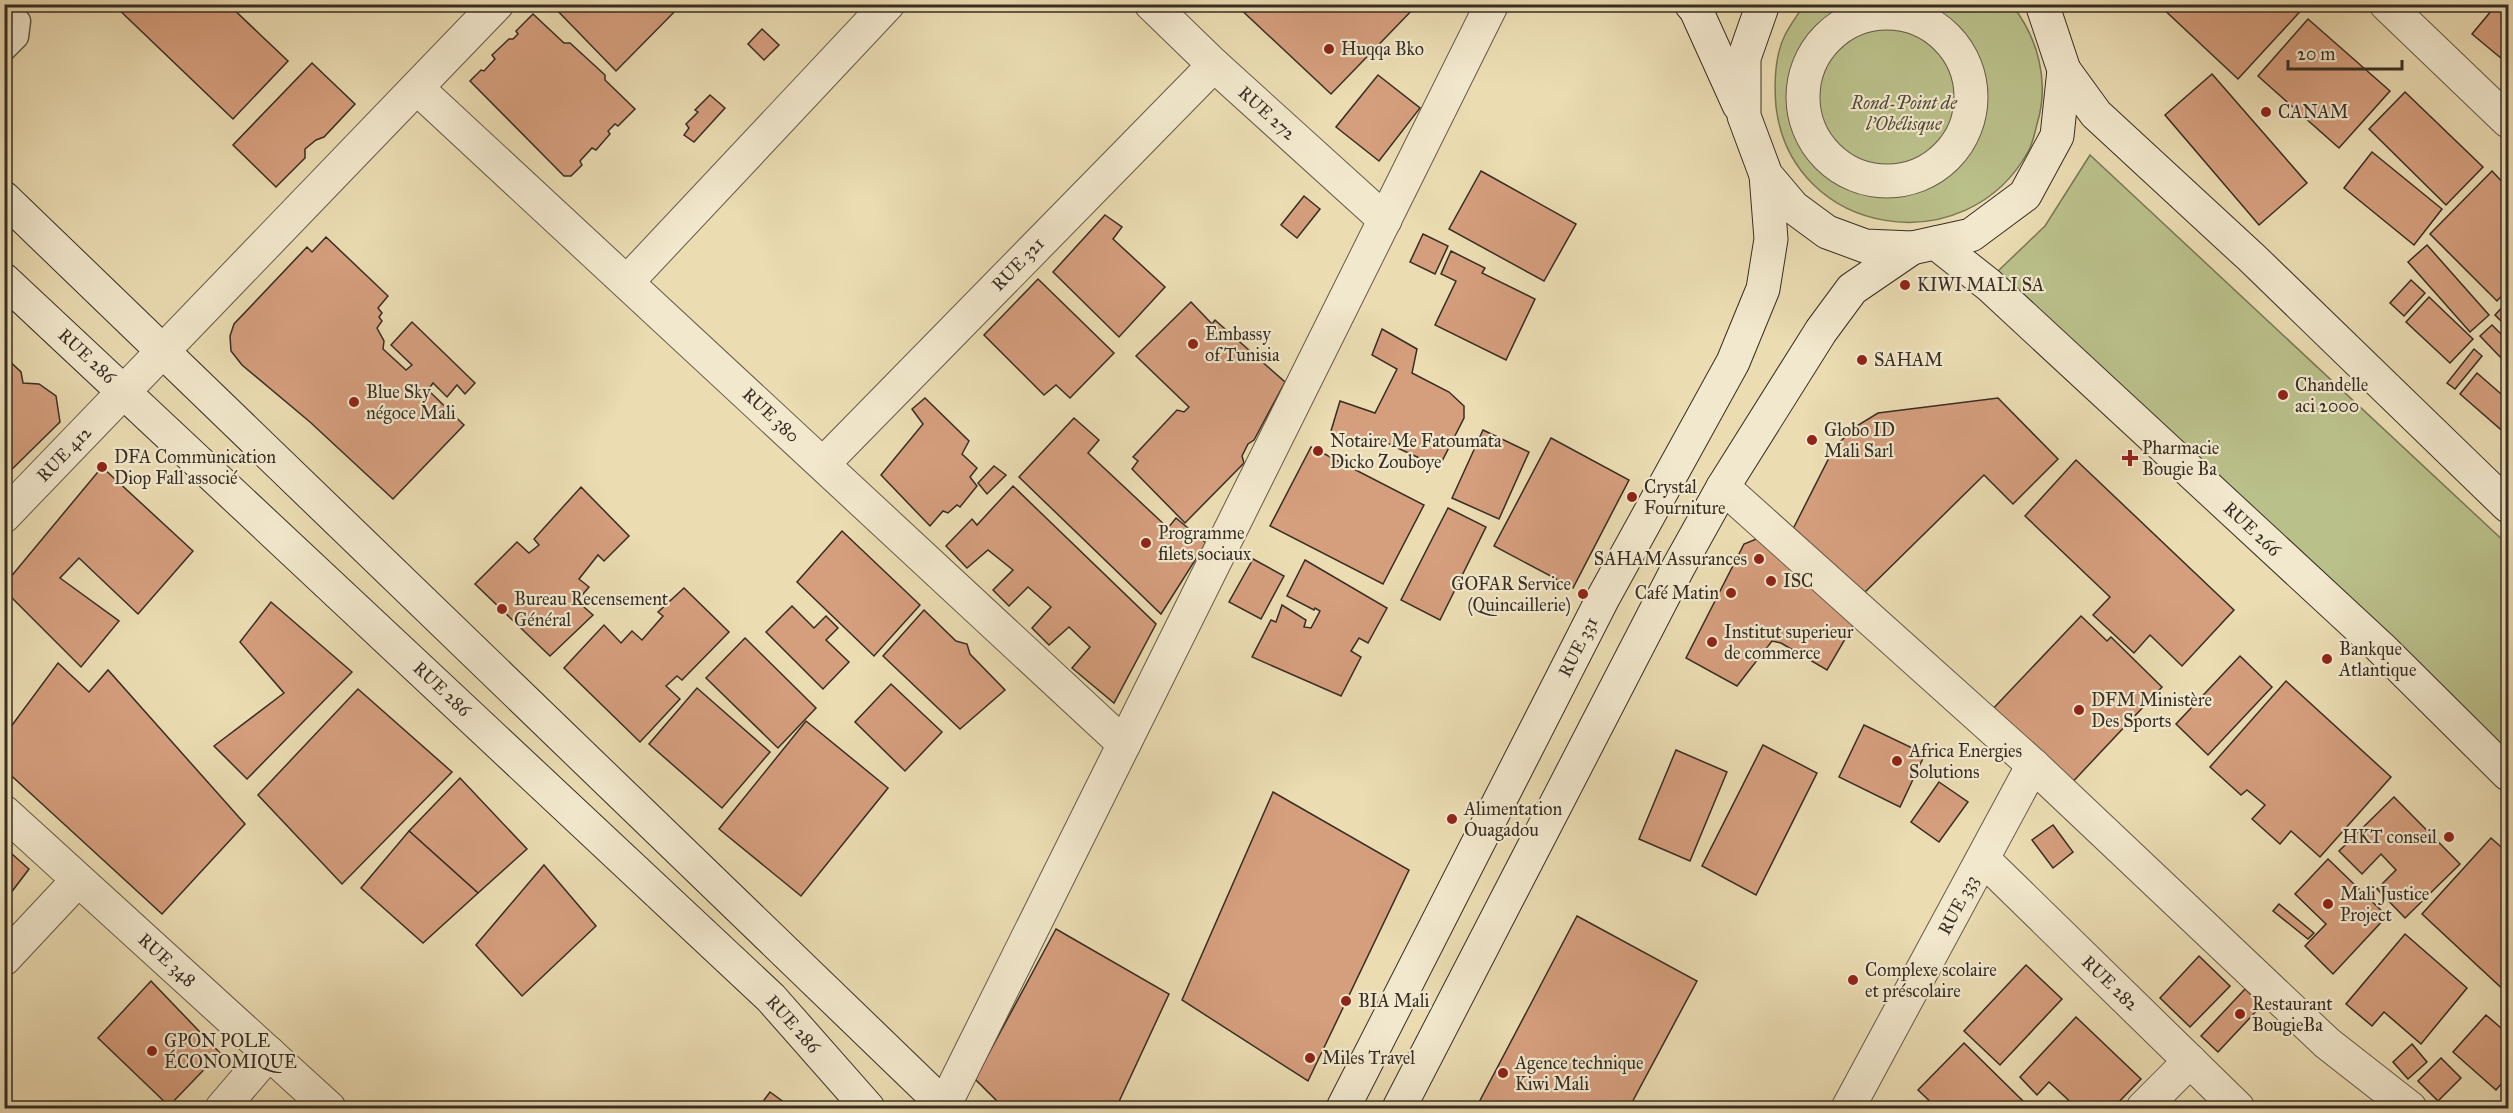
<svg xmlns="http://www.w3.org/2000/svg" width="2513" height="1113" viewBox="0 0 2513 1113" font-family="'IM FELL Great Primer',serif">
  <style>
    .green { fill: #bac08a; stroke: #787757; stroke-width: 1.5 }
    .building { fill: #d59e7d; stroke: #372e24; stroke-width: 1.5 }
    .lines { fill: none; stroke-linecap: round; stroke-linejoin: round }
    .lane-casing { stroke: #645a48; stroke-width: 25 }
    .street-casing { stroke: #645a48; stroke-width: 35 }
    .secondary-casing { stroke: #372e24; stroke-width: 35 }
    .lane { stroke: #f2e8cd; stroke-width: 22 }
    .street { stroke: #f2e8cd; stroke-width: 33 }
    .secondary { stroke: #f2e8cd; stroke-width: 33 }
    .poi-dot { fill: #8f2418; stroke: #f2e8cd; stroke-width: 2 }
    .labels { text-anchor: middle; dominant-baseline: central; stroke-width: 4.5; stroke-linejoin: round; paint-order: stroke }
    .poi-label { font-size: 18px; fill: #372e24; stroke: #f2e8cd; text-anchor: start }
    .park-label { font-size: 18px; font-style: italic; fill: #514b38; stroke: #f2e8cd }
    .street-label { font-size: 18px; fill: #372e24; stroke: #f2e8cd }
  </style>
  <rect width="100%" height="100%" fill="#ebdcb2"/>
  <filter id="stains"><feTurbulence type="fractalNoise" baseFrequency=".00333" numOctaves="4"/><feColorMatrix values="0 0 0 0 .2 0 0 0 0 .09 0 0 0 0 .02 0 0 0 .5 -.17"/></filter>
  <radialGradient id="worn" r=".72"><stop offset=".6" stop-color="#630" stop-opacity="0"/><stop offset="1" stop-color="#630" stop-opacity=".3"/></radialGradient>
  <g class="green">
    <path d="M1804 5H2012C2038 38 2050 82 2037 124 2035 132 2033 142 2029 150 1967 265 1792 237 1776 107 1774 83 1774 57 1785 35 1790 25 1798 14 1804 5Z"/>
    <path d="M2090 155 2508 545V760L1997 272 2045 226Z"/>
  </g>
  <g class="building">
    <path d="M113 4H228L288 61 233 119Z"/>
    <path d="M551 4H682L616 71Z"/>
    <path d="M1235 4H1418L1331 94Z"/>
    <path d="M2158 4H2307L2238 79Z"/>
    <path d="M2497 4H2508V64L2472 34Z"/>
    <path d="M533 14 564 43H570L605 75V80L635 109 618 126 615 124 608 131 610 134 596 150 592 148 580 161 582 165 571 176H564L470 81 481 70 484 71 495 59 492 55 509 39H513L518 34 516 31Z"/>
    <path d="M2308 19 2390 91 2339 148 2258 76Z"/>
    <path d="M762 29 779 45 764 60 748 44Z"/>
    <path d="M312 63 355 104 324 137 316 140 305 149V158L276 187 233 145Z"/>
    <path d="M2212 74 2307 183 2259 225 2165 115Z"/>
    <path d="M1378 75 1420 108 1379 161 1336 127Z"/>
    <path d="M2405 92 2483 167 2446 205 2369 129Z"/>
    <path d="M710 95 725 108 694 142 684 135 689 128 686 124 698 112 695 110Z"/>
    <path d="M2372 152 2442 209 2414 245 2344 188Z"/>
    <path d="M1481 171 1576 224 1544 281 1449 229Z"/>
    <path d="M2492 171 2508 188V289L2497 301 2430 234Z"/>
    <path d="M1304 196 1320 209 1297 238 1281 225Z"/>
    <path d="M1105 215 1122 227 1113 239 1165 287 1119 337 1053 272Z"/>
    <path d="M1423 234 1448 246 1435 274 1410 262Z"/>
    <path d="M326 237 388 296 378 308 382 313 379 317 382 321 377 328 384 341 383 349 406 370 412 365 391 345 412 322 475 383 465 394 457 385 447 397 433 383 428 390 464 425 393 499 310 422 242 365 231 351 230 336 234 324 307 247 312 252Z"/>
    <path d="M2427 245 2489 315 2470 332 2408 262Z"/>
    <path d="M1451 251 1485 268 1482 273 1535 299 1506 360 1435 325 1456 281 1441 274Z"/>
    <path d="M1038 279 1114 353 1070 398 1056 385 1044 395 984 335Z"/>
    <path d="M2411 280 2425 293 2404 316 2390 303Z"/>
    <path d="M2429 297 2473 339 2450 363 2406 322Z"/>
    <path d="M2508 301V328L2495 315Z"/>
    <path d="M1191 302 1212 324 1215 320 1285 382 1254 440 1248 444 1242 456 1244 463 1185 523 1132 469 1138 461 1133 457 1177 410 1184 412 1189 407 1136 356Z"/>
    <path d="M2492 325 2508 341V359L2505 362 2480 336Z"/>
    <path d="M1382 329 1417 349 1412 373 1449 392 1464 406V418L1439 467 1380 440 1373 447 1358 446 1331 431 1340 401 1375 413 1397 369 1372 355Z"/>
    <path d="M2474 349 2482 356 2455 389 2447 383Z"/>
    <path d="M4 356 21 372 23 383 39 384 56 396 60 422 4 477Z"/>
    <path d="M2477 373 2508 400V431L2506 434 2460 394Z"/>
    <path d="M925 398 969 441 962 454 977 468 970 477 977 486 960 507 957 505 948 513 943 511 930 526 881 475 923 424 912 409Z"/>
    <path d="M1998 398 2058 459 2013 504 1984 475 1862 595 1793 529 1834 448 1855 427 1878 413Z"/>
    <path d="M1074 418 1099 440 1088 453 1168 528 1176 518 1206 543 1161 614 1019 477Z"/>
    <path d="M1483 430 1529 452 1499 519 1452 498Z"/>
    <path d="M1551 438 1629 480 1573 588 1494 546Z"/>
    <path d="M1311 447 1424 505 1383 584 1270 526Z"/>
    <path d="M2076 460 2234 610 2182 666 2150 635 2134 653 2093 615 2110 597 2025 516Z"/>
    <path d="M994 466 1006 475 987 494 978 483Z"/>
    <path d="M102 467 193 551 138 614 79 558 60 578 119 621 81 667 4 590V585Z"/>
    <path d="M1013 486 1156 624 1114 703 1072 668 1090 647 1069 627 1049 645 1032 628 1051 607 1028 587 1009 606 993 590 1013 570 988 550 967 568 946 546 972 519 977 525Z"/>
    <path d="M581 487 629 536 604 561 598 555 579 579 589 587 577 601 593 615 550 656 475 584 517 542 529 553 539 545 534 539Z"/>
    <path d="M1448 508 1486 527 1440 620 1401 600Z"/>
    <path d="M842 531 920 605 874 656 797 582Z"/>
    <path d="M1766 535 1858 617 1827 670 1781 643 1772 641 1737 686 1686 658 1744 544Z"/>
    <path d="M1253 559 1284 576 1261 619 1229 602Z"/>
    <path d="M1305 560 1387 608 1368 643 1359 638 1351 651 1361 657 1341 696 1252 657 1271 620 1276 622 1282 605 1306 620 1304 627 1311 628 1320 611 1315 608 1314 610 1287 596Z"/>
    <path d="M684 588 729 632 682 680 677 676 666 686 680 699 640 742 564 668 604 625 621 643 632 631 642 640 663 616 658 612Z"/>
    <path d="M271 602 352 672 247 779 214 746 284 693 240 642Z"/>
    <path d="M792 606 814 628 826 616 838 628 826 640 849 662 823 689 766 632Z"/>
    <path d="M924 610 956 641 967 644 970 654 1005 690 960 729 883 656Z"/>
    <path d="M2081 616 2107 641 2111 637 2162 687 2066 789 1988 714Z"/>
    <path d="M745 638 816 708 778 748 706 678Z"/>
    <path d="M2240 656 2272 687 2208 755 2176 724Z"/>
    <path d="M58 663 89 692 108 670 245 824 162 914 4 769V736Z"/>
    <path d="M2286 681 2391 777 2320 857 2291 831 2280 844 2252 819 2265 805 2247 790 2241 795 2210 767Z"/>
    <path d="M891 684 942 732 905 771 855 722Z"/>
    <path d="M697 688 770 752 722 808 649 744Z"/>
    <path d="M358 689 452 772 342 884 258 795Z"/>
    <path d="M806 721 888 788 801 896 719 829Z"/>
    <path d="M1864 725 1925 754 1900 807 1839 777Z"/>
    <path d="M1763 745 1817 773 1756 895 1702 866Z"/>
    <path d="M1676 750 1727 772 1690 861 1639 839Z"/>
    <path d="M460 778 527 849 478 893 409 831Z"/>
    <path d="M1939 782 1968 802 1939 842 1911 822Z"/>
    <path d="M1273 792 1409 870 1308 1081 1182 1000Z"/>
    <path d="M2394 797 2460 864 2405 918 2377 889 2396 870 2381 854 2362 874 2339 851Z"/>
    <path d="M2053 825 2073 852 2053 868 2032 840Z"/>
    <path d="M409 831 478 893 423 943 361 888Z"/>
    <path d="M2491 838 2508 853V994L2422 914Z"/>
    <path d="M4 847 29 869 4 902Z"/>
    <path d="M2328 859 2387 916 2333 974 2305 946 2326 924 2295 894Z"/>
    <path d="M544 865 596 926 522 996 476 945Z"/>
    <path d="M2279 904 2314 933 2308 939 2273 911Z"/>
    <path d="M1577 916 1697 981 1629 1108H1476Z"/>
    <path d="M1056 929 1169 994 1116 1108H1004L975 1079Z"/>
    <path d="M2405 934 2467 988 2421 1044 2384 1012 2372 1026 2346 1004Z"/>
    <path d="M2199 956 2230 986 2190 1027 2160 998Z"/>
    <path d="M2026 965 2062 999 2000 1065 1964 1031Z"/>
    <path d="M151 981 220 1053 169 1106 98 1038Z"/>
    <path d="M2245 989 2262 1005 2218 1052 2201 1036Z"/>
    <path d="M2486 1015 2508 1034V1076L2496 1090 2453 1052Z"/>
    <path d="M2076 1017 2141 1079 2113 1108H2077L2049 1082 2037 1095 2020 1077Z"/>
    <path d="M1964 1043 2025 1103 2019 1108H1937L1918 1090Z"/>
    <path d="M2412 1044 2427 1062 2408 1079 2393 1062Z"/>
    <path d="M2441 1058 2461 1078 2438 1101 2418 1081Z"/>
    <path d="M770 1092 792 1108H758Z"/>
  </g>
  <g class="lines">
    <g class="lane-casing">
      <path id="lane" d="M4 6 19 21 17 37 4 50"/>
    </g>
    <g class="street-casing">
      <g id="street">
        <path d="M1151 4 1214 65 1385 220"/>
        <path d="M2386 4 2508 121"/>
        <circle cx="1887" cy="97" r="84"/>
        <path d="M417 88 1124 744"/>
        <path d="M627 282 888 4"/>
        <path d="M823 464 1214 65"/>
        <path d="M1723 487 2033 765 2327 1043 2410 1108"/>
        <path d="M4 516 497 4"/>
        <path d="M4 812 329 1108"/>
        <path d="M1983 859 2238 1108"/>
        <path d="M4 959 78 880"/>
        <path d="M222 1108 269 1053"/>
        <path d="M943 1108 1492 4"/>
        <path d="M1848 1108 2033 765"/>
        <path d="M2143 1108 2190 1061"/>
      </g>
    </g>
    <g class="secondary-casing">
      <g id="secondary">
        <path d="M1691 4 1696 10 1739 105"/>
        <path d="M1763 4 1744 58V116L1766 175 1793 207 1827 232 1865 246 1912 248 1971 235 2025 195 2057 136 2064 70 2042 4"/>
        <path d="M2064 70 2096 114 2252 258 2508 506"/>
        <path d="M4 198 947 1108"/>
        <path d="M1936 243 1989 285 2380 647 2508 774"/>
        <path d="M4 280 771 998 868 1108"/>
        <path d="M1343 1108 1603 598 1733 362 1763 289 1771 239 1766 175"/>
        <path d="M1399 1108 1679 566 1723 487 1821 331 1852 289 1912 248"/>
      </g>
    </g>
    <use href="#lane" class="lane"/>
    <use href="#street" class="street"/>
    <use href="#secondary" class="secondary"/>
  </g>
  <g class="poi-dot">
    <circle cx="1329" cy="49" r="6"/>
    <circle cx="2266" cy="112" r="6"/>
    <circle cx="1905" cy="285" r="6"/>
    <circle cx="1193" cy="344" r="6"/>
    <circle cx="1862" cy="360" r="6"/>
    <circle cx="2283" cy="395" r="6"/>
    <circle cx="354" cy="402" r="6"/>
    <circle cx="1812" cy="440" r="6"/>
    <circle cx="1318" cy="451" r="6"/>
    <path d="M2127 449h6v6h6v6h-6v6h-6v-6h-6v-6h6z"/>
    <circle cx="102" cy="467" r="6"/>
    <circle cx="1632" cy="497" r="6"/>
    <circle cx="1146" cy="543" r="6"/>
    <circle cx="1759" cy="559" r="6"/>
    <circle cx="1771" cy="581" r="6"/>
    <circle cx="1731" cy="593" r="6"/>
    <circle cx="1583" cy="594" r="6"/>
    <circle cx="502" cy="609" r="6"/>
    <circle cx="1712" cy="642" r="6"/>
    <circle cx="2327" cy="659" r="6"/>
    <circle cx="2079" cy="710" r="6"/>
    <circle cx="1897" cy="761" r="6"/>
    <circle cx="1452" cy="819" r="6"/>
    <circle cx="2449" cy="837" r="6"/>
    <circle cx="2328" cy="904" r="6"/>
    <circle cx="1853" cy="980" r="6"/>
    <circle cx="1346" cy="1001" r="6"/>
    <circle cx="2240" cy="1014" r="6"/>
    <circle cx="152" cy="1051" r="6"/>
    <circle cx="1310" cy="1058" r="6"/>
    <circle cx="1503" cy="1073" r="6"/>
  </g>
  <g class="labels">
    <g class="poi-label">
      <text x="1341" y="49">Huqqa Bko</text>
      <text x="2278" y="112">CANAM</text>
      <text x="1917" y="285">KIWI MALI SA</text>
      <text x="1205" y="334">Embassy<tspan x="1205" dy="21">of Tunisia</tspan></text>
      <text x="1874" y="360">SAHAM</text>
      <text x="2295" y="385">Chandelle<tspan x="2295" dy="21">aci 2000</tspan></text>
      <text x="366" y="392">Blue Sky<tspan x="366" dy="21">négoce Mali</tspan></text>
      <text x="1824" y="430">Globo ID<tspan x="1824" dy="21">Mali Sarl</tspan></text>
      <text x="1330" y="441">Notaire Me Fatoumata<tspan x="1330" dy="21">Dicko Zouboye</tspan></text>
      <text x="2142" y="448">Pharmacie<tspan x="2142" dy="21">Bougie Ba</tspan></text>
      <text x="114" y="457">DFA Communication<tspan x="114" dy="21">Diop Fall associé</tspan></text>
      <text x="1644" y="487">Crystal<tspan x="1644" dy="21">Fourniture</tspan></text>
      <text x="1158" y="533">Programme<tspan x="1158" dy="21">filets sociaux</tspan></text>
      <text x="1747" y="559" text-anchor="end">SAHAM Assurances</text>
      <text x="1783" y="581">ISC</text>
      <text x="1571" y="584" text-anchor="end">GOFAR Service<tspan x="1571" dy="21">(Quincaillerie)</tspan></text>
      <text x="1719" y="593" text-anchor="end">Café Matin</text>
      <text x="514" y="599">Bureau Recensement<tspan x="514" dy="21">Général</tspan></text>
      <text x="1724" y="632">Institut superieur<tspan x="1724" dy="21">de commerce</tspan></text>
      <text x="2339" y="649">Bankque<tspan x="2339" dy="21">Atlantique</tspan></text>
      <text x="2091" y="700">DFM Ministère<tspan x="2091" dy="21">Des Sports</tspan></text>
      <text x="1909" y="751">Africa Energies<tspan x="1909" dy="21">Solutions</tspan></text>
      <text x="1464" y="809">Alimentation<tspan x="1464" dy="21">Ouagadou</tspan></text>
      <text x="2437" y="837" text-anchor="end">HKT conseil</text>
      <text x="2340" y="894">Mali Justice<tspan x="2340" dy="21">Project</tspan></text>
      <text x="1865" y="970">Complexe scolaire<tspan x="1865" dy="21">et préscolaire</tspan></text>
      <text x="1358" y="1001">BIA Mali</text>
      <text x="2252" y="1004">Restaurant<tspan x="2252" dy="21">BougieBa</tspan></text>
      <text x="164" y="1041">GPON POLE<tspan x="164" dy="21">ÉCONOMIQUE</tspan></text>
      <text x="1322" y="1058">Miles Travel</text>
      <text x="1515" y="1063">Agence technique<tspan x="1515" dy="21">Kiwi Mali</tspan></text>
    </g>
    <g class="park-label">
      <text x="1904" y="103">Rond-Point de<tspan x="1904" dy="21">l'Obélisque</tspan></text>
    </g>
    <g class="street-label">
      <text transform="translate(1267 113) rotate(42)">RUE 272</text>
      <text transform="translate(1018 264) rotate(-46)">RUE 321</text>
      <text transform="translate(87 356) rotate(43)">RUE 286</text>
      <text transform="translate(771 415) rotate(43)">RUE 380</text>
      <text transform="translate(64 454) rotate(-46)">RUE 412</text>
      <text transform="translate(2252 529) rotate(43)">RUE 266</text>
      <text transform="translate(1578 647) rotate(-63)">RUE 331</text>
      <text transform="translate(442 689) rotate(43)">RUE 286</text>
      <text transform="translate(1958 905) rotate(-62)">RUE 333</text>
      <text transform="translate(167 960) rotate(42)">RUE 348</text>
      <text transform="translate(2110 983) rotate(44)">RUE 282</text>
      <text transform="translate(793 1024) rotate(48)">RUE 286</text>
    </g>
  </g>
  <rect width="2513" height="1113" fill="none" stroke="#ebdcb2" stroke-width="24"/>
  <rect x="6" y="6" width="2501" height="1101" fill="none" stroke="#372e24" stroke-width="3"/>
  <rect x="12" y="12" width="2489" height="1089" fill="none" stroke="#372e24" stroke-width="1.5"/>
  <path d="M2288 60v9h114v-9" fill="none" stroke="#372e24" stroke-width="3"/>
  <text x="2297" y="60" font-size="18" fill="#372e24" stroke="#f2e8cd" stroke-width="4.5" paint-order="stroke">20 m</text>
  <rect width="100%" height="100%" filter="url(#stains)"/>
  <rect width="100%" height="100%" fill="url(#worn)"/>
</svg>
